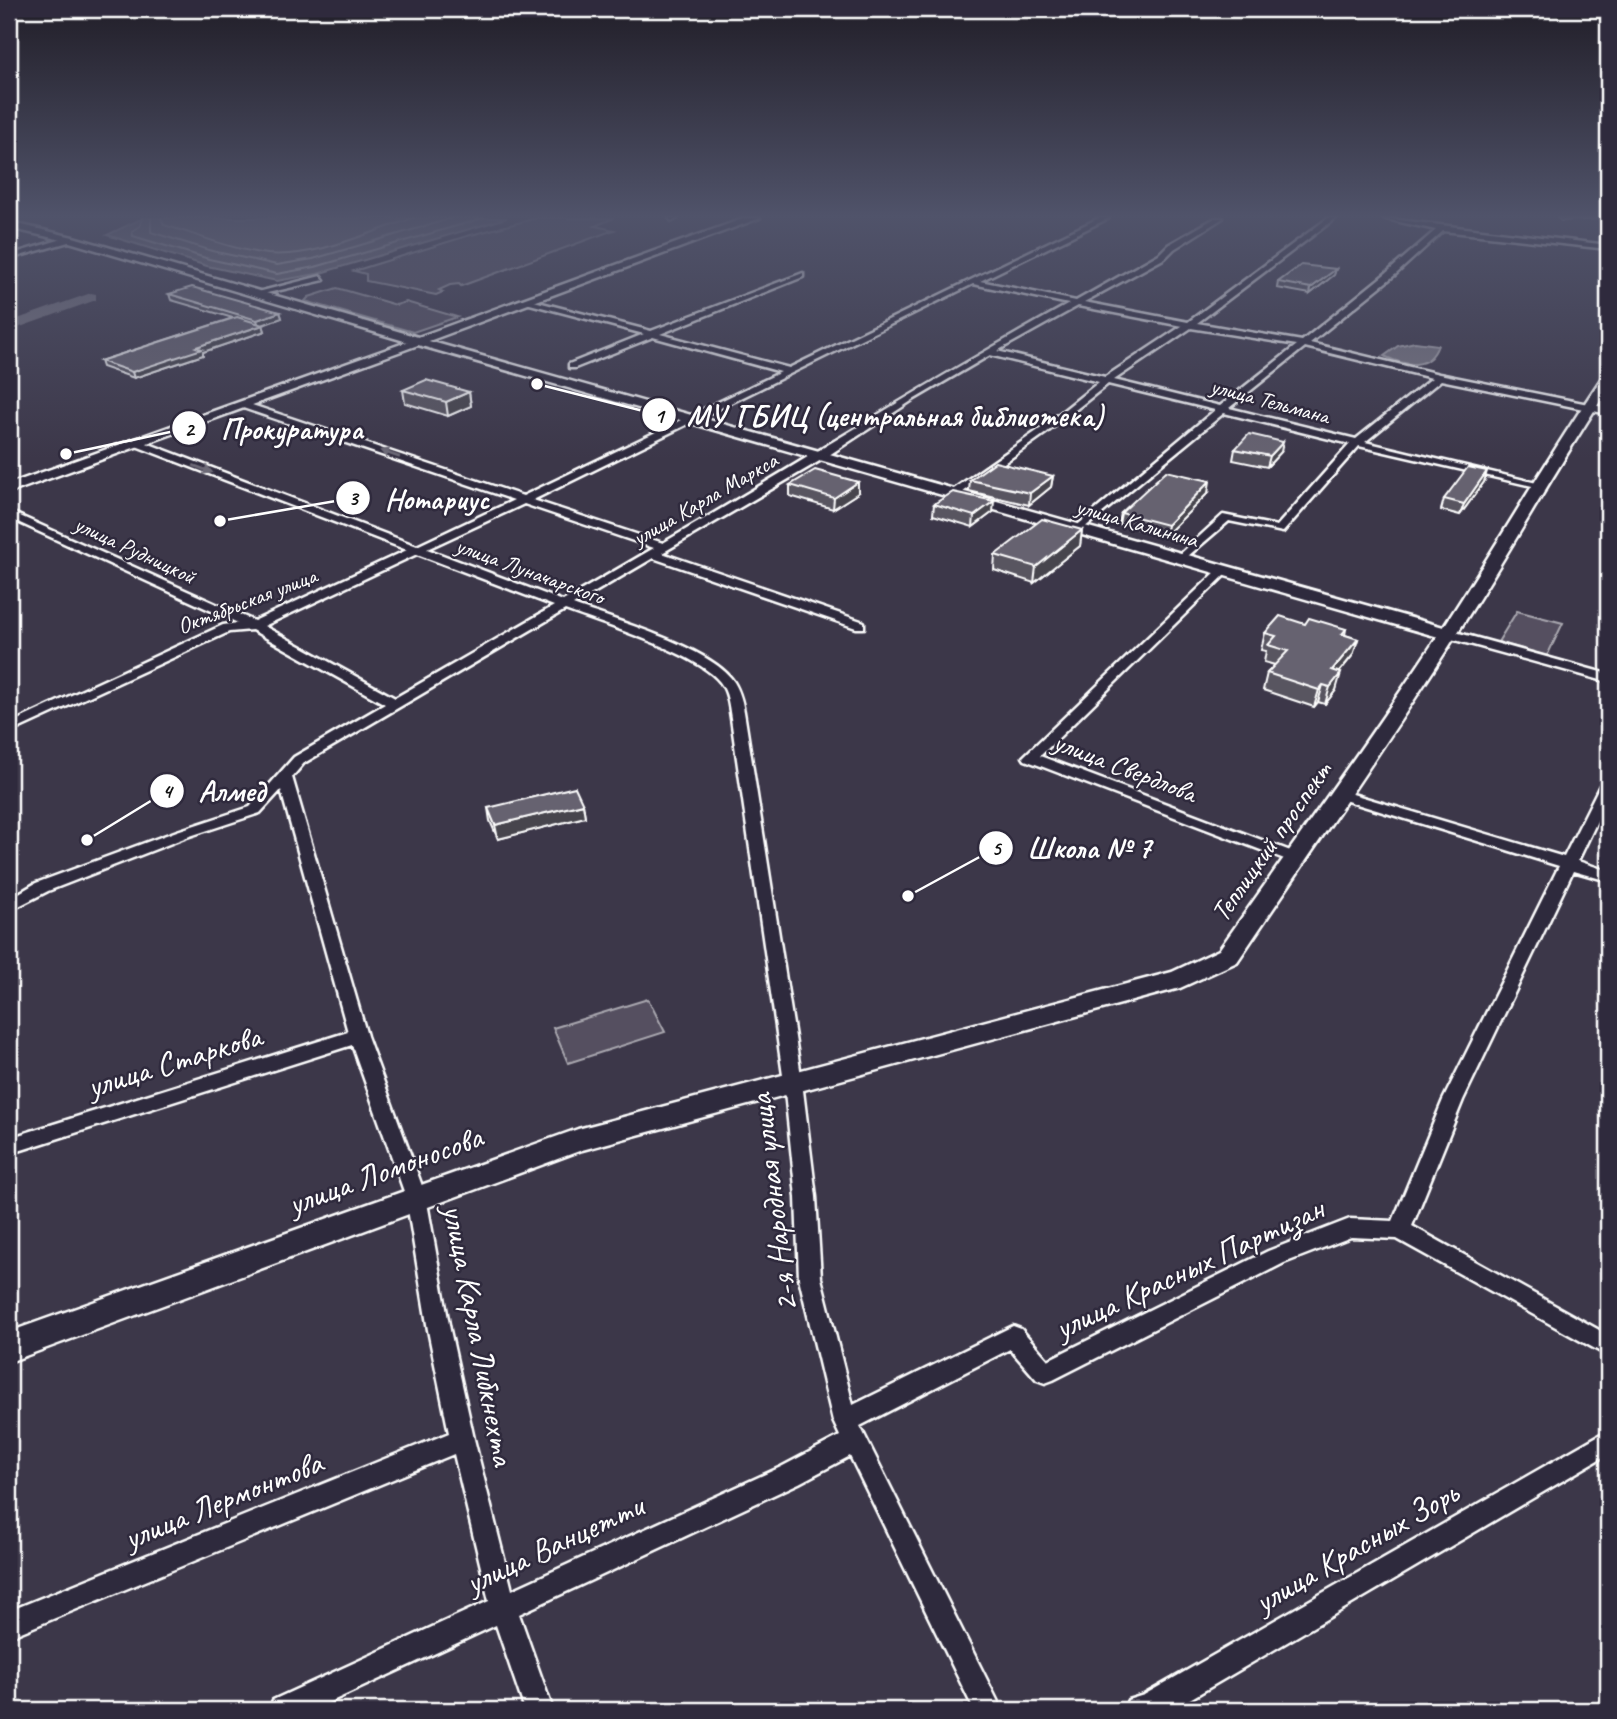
<svg xmlns="http://www.w3.org/2000/svg" width="1617" height="1719" viewBox="0 0 1617 1719" font-family="Caveat,sans-serif">
  <style>
    .green { fill: #555060; stroke: #aaa8b0; stroke-width: 2 }
    .water { fill: #797682; stroke: #afadb4; stroke-width: 2 }
    .lines { fill: none; stroke-linecap: round; stroke-linejoin: round }
    .shore { stroke: #c9c8cd; stroke-width: 2 }
    .river { fill: #797682; fill-rule: evenodd }
    .minor-casing { stroke: #fff; stroke-width: 5 }
    .tertiary-casing { stroke: #fff; stroke-width: 5 }
    .secondary-casing { stroke: #fff; stroke-width: 5 }
    .minor { fill: #2f2a3d; fill-rule: evenodd }
    .tertiary { fill: #2f2a3d; fill-rule: evenodd }
    .secondary { fill: #2f2a3d; fill-rule: evenodd }
    .wall { fill: #585460; stroke: #fff; stroke-width: 2 }
    .shaded-wall { fill: #47454e; stroke: #fff; stroke-width: 2 }
    .building { fill: #666270; stroke: #fff; stroke-width: 2 }
    .oneway { fill: #6d6a77 }
    .labels { text-anchor: middle; dominant-baseline: central; stroke-width: 5; stroke-linejoin: round; paint-order: stroke }
    .far-street-label { font-size: 23px; fill: #fff; stroke: #2f2a3d }
    .street-label { font-size: 28px; fill: #fff; stroke: #2f2a3d }
    .near-street-label { font-size: 33px; fill: #fff; stroke: #2f2a3d }
    .leader { fill: none; stroke: #fff; stroke-width: 2.5 }
    .callout-dot { fill: #fff; stroke: #2f2a3d; stroke-width: 2.5 }
    .mark-label { font-size: 21px; text-anchor: middle; font-weight: bold; fill: #111 }
    .callout-label { font-size: 30px; text-anchor: middle; font-weight: bold; fill: #fff; stroke: #2f2a3d; stroke-width: 5; stroke-linejoin: round; paint-order: stroke }
  </style>
  <rect width="100%" height="100%" fill="#3c3749"/>
  <filter id="ink" filterUnits="userSpaceOnUse"><feTurbulence type="fractalNoise" baseFrequency=".0143" numOctaves="2"/><feDisplacementMap in="SourceGraphic" scale="14" xChannelSelector="R" yChannelSelector="G"/><feConvolveMatrix kernelMatrix="1 2 1 2 8 2 1 2 1" color-interpolation-filters="sRGB"/></filter>
  <g filter="url(#ink)">
    <g class="green">
      <path d="M537 218H614L595 226 614 230 461 286 459 284 450 285 439 290 443 292 436 295 366 281V274L354 271 467 236Z"/>
      <path d="M337 288 396 305 406 302 457 317 413 332 305 301 309 297Z"/>
      <path d="M1517 611 1563 623 1547 656 1498 642Z"/>
      <path d="M648 999 665 1032 568 1063 553 1028Z"/>
    </g>
    <g class="water">
      <path d="M143 218H507L317 274 277 281 207 266 107 235Z"/>
      <path d="M1415 342 1438 345C1429 371 1405 366 1384 356L1398 346Z"/>
    </g>
    <g class="lines">
      <g class="shore">
        <path d="M142 218 140 226 132 231 133 236 209 259 277 274 315 267 484 218"/>
        <path d="M151 218V232L212 251 277 265 313 259 453 218"/>
        <path d="M161 218 164 225C198 235 233 250 268 254 316 258 369 232 414 218"/>
      </g>
      <path class="river" d="M91 293 96 294V300L9 331V322Z"/>
      <g class="minor-casing">
        <g id="minor">
          <path d="M669 218H678L672 221Z"/>
          <path d="M1099 218H1109L980 281 1076 301 1159 254 1168 245 1215 218H1223L1174 249 1165 258 1084 302 1188 322 1328 218H1336L1197 323 1302 341 1390 270 1436 230 1382 218 1608 245V249L1443 231 1396 274 1310 343 1439 374 1608 408V414L1441 380 1365 442 1545 485V489L1359 446 1283 532 1229 521 1181 562 1177 561V557L1223 515 1277 526 1350 444 1224 413 1078 533 1072 530 1074 528 1215 410 1108 384 1046 433 956 497H948V493L1040 429 1099 382 990 355 913 400 823 459 662 553 864 622V628H856L653 558 573 605C614 620 705 646 731 678 740 689 743 704 745 718L802 1082 816 1197 821 1278 853 1405 1013 1326 1021 1329 1048 1360 1268 1251 1350 1219 1393 1221 1443 1100 1559 866 1334 797 1332 794 1339 790 1564 857 1601 783 1608 779V798L1578 861 1608 871V881L1573 871 1463 1100 1412 1226 1608 1335V1356L1397 1239 1351 1237 1284 1263 1053 1380 1045 1383 1037 1380 1010 1349 860 1426 1002 1710H974L850 1456 799 1483 519 1614 553 1710H525L496 1625 313 1710H269L273 1700 489 1601 454 1454 9 1637V1611L449 1433 428 1330 406 1197 352 1045 9 1154V1138L348 1032 281 790 260 813 187 837 48 891 9 911V899L36 883 177 831 250 807 294 757 385 704 252 630 229 632 9 733V724L223 625 238 623 9 518V511L254 621 407 550 136 446V442H144L417 546 514 500 243 408V404H249L523 496 781 372 653 337 575 368H569V364L644 334 526 303V299L651 331 803 273V277L660 334 789 368ZM973 284 1069 304C931 380 799 464 663 543L533 500ZM1078 306 1182 326 1105 377 997 351ZM1191 328 1297 345 1220 406 1114 380ZM1305 347 1432 378 1356 439 1229 408ZM524 504 654 548 563 601 427 549ZM417 554 554 606 395 698 264 626ZM565 610C602 624 698 653 720 682 728 692 729 706 731 718L784 1082 796 1197 799 1278 833 1421 840 1436 781 1467 512 1590 474 1439 450 1330 426 1197 367 1036 292 777 304 763Z"/>
          <path d="M69 237 72 241 9 259V255Z"/>
          <path d="M321 276 324 280 254 296 250 294Z"/>
          <path d="M1223 567 1227 569V573L1040 756 1301 855 1303 858 1301 861 1295 863 1025 760 1023 757 1219 569Z"/>
          <path d="M1448 630 1608 674V682L1444 637 1442 634Z"/>
          <path d="M1608 1430V1454L1171 1710H1124L1128 1700 1144 1695Z"/>
        </g>
      </g>
      <g class="tertiary-casing">
        <path id="tertiary" d="M418 338 1454 630 1456 634 1448 639 1442 638 418 345 9 493V484Z"/>
      </g>
      <g class="secondary-casing">
        <g id="secondary">
          <path d="M745 218H760L418 345 66 241 9 228V222L73 237 418 337Z"/>
          <path d="M1608 375V389C1556 469 1510 551 1458 632 1387 744 1311 852 1237 962L1180 988 582 1150 9 1362V1332L578 1129 1172 972 1219 950C1293 844 1370 739 1441 631 1496 547 1546 460 1603 376Z"/>
        </g>
      </g>
      <use href="#minor" class="minor"/>
      <use href="#tertiary" class="tertiary"/>
      <use href="#secondary" class="secondary"/>
    </g>
    <g class="wall">
      <path d="M1558 218H1608V219L1561 221Z"/>
      <path d="M1336 269 1334 275 1310 294 1277 288 1278 282Z"/>
      <path d="M169 294 280 312 282 318 263 325 265 331 203 352V355L134 378 102 367 100 361 233 318 171 300Z"/>
      <path d="M403 390 469 392 471 406 448 416 405 403Z"/>
      <path d="M1235 449 1281 452 1267 467 1233 460Z"/>
      <path d="M1053 476 1051 487 1029 505 969 491 970 480Z"/>
      <path d="M1484 482 1460 515 1441 510 1444 499Z"/>
      <path d="M790 485 858 493 833 509 790 496Z"/>
      <path d="M1208 493 1165 536 1119 524 1121 513Z"/>
      <path d="M934 504 993 512 973 527 933 515Z"/>
      <path d="M1082 530 1080 546 1034 583 994 570 995 555Z"/>
      <path d="M1305 624 1346 629 1345 635 1358 639 1353 655 1339 673 1336 690 1325 704 1318 702 1314 707 1263 690 1267 673 1275 665 1264 662 1266 651 1261 650 1265 633Z"/>
      <path d="M583 804 585 817 498 839 490 821 488 808Z"/>
    </g>
    <g class="shaded-wall">
      <path d="M1336 269 1334 275 1310 294 1311 288Z"/>
      <path d="M280 312 282 318 259 326 257 320Z"/>
      <path d="M263 325 265 331 203 352V355L134 378 132 372 196 347Z"/>
      <path d="M469 392 471 406 448 416 446 402Z"/>
      <path d="M1283 442 1281 452 1267 467 1270 456Z"/>
      <path d="M1487 471 1484 482 1460 515 1464 504Z"/>
      <path d="M1053 476 1051 487 1029 505 1030 493Z"/>
      <path d="M1210 481 1208 493 1165 536 1167 525Z"/>
      <path d="M858 482V493L833 509 834 498Z"/>
      <path d="M994 501 993 512 973 527 974 516Z"/>
      <path d="M1082 530 1080 546 1034 583 1036 567Z"/>
      <path d="M1358 639 1353 655 1327 687 1332 670Z"/>
      <path d="M1341 673 1336 690 1325 704 1330 687Z"/>
      <path d="M1323 685 1318 702 1314 707 1319 690Z"/>
      <path d="M583 804 585 817 498 839 495 825Z"/>
    </g>
    <g class="building">
      <path d="M1301 265 1336 269 1311 288 1278 282Z"/>
      <path d="M192 287 280 312 257 320 169 294Z"/>
      <path d="M237 317 263 325 196 347 202 349 132 372 100 361Z"/>
      <path d="M426 380 469 392 446 402 403 390Z"/>
      <path d="M1249 434 1283 442 1270 456 1235 449Z"/>
      <path d="M995 462 1053 476 1030 493 970 480Z"/>
      <path d="M1468 467 1487 471 1464 504 1444 499Z"/>
      <path d="M815 470 858 482 834 498 790 485Z"/>
      <path d="M1166 471 1210 481 1167 525 1121 513Z"/>
      <path d="M953 492 994 501 974 516 934 504Z"/>
      <path d="M1042 519 1082 530 1036 567 995 555Z"/>
      <path d="M1280 616 1305 624 1309 618 1346 629 1342 634 1358 639 1332 670 1341 673 1330 687 1323 685 1319 690 1267 673 1288 651 1268 645 1276 636 1265 633Z"/>
      <path d="M575 787 583 804 495 825 488 808Z"/>
    </g>
    <defs><path id="oneway-solid" d="M-6-.8H1V-3.2L6.5 0L1 3.2V.8H-6Z" transform="scale(1.75)"/></defs>
    <g class="oneway">
      <use href="#oneway-solid" transform="translate(390 454) rotate(-161)"/>
      <use href="#oneway-solid" transform="translate(203 469) rotate(21)"/>
    </g>
  </g>
  <linearGradient id="sky" x2="0" y2="1"><stop stop-color="#211e28"/><stop offset="0.47" stop-color="#50536a"/><stop offset="1" stop-color="#50536a" stop-opacity="0"/></linearGradient>
  <rect width="1617" height="459" fill="url(#sky)"/>
  <g class="labels">
    <g class="far-street-label">
      <text transform="translate(1270 401) rotate(15)">улица Тельмана</text>
      <text transform="translate(705 499) rotate(-30)">улица Карла Маркса</text>
      <text transform="translate(1137 523) rotate(16)">улица Калинина</text>
      <text transform="translate(135 550) rotate(25)">улица Рудницкой</text>
      <text transform="translate(530 571) rotate(20)">улица Луначарского</text>
      <text transform="translate(247 601) rotate(-21)">Октябрьская улица</text>
    </g>
    <g class="street-label">
      <text transform="translate(1125 767) rotate(21)">улица Свердлова</text>
      <text transform="translate(1271 841) rotate(-55)">Теплицкий проспект</text>
    </g>
    <g class="near-street-label">
      <text transform="translate(174 1061) rotate(-17)">улица Старкова</text>
      <text transform="translate(385 1170) rotate(-20)">улица Ломоносова</text>
      <text transform="translate(773 1203) rotate(-97)">2-я Народная улица</text>
      <text transform="translate(1189 1268) rotate(-25)">улица Красных Партизан</text>
      <text transform="translate(479 1335) rotate(79)">улица Карла Либкнехта</text>
      <text transform="translate(223 1500) rotate(-22)">улица Лермонтова</text>
      <text transform="translate(554 1544) rotate(-25)">улица Ванцетти</text>
      <text transform="translate(1356 1547) rotate(-30)">улица Красных Зорь</text>
    </g>
  </g>
  <path class="leader" d="M537 384L659 415M66 454L189 428M220 521L353 498M87 840L167 791M908 896L996 848"/>
  <g class="callout-dot">
    <circle cx="537" cy="384" r="7"/>
    <circle cx="66" cy="454" r="7"/>
    <circle cx="220" cy="521" r="7"/>
    <circle cx="87" cy="840" r="7"/>
    <circle cx="908" cy="896" r="7"/>
    <circle cx="659" cy="415" r="18"/>
    <circle cx="189" cy="428" r="18"/>
    <circle cx="353" cy="498" r="18"/>
    <circle cx="167" cy="791" r="18"/>
    <circle cx="996" cy="848" r="18"/>
  </g>
  <g class="mark-label">
    <text x="659" y="423">1</text>
    <text x="189" y="436">2</text>
    <text x="353" y="505">3</text>
    <text x="167" y="798">4</text>
    <text x="996" y="855">5</text>
  </g>
  <g class="callout-label">
    <text x="895" y="426">МУ ГБИЦ (центральная библиотека)</text>
    <text x="292" y="439">Прокуратура</text>
    <text x="437" y="509">Нотариус</text>
    <text x="232" y="801">Алмед</text>
    <text x="1089" y="858">Школа № 7</text>
  </g>
  <rect width="1617" height="1719" fill="none" stroke="#2f2a3d" stroke-width="35"/>
  <rect x="18" y="18" width="1582" height="1684" fill="none" stroke="#fff" stroke-width="2.5" filter="url(#ink)"/>
</svg>
